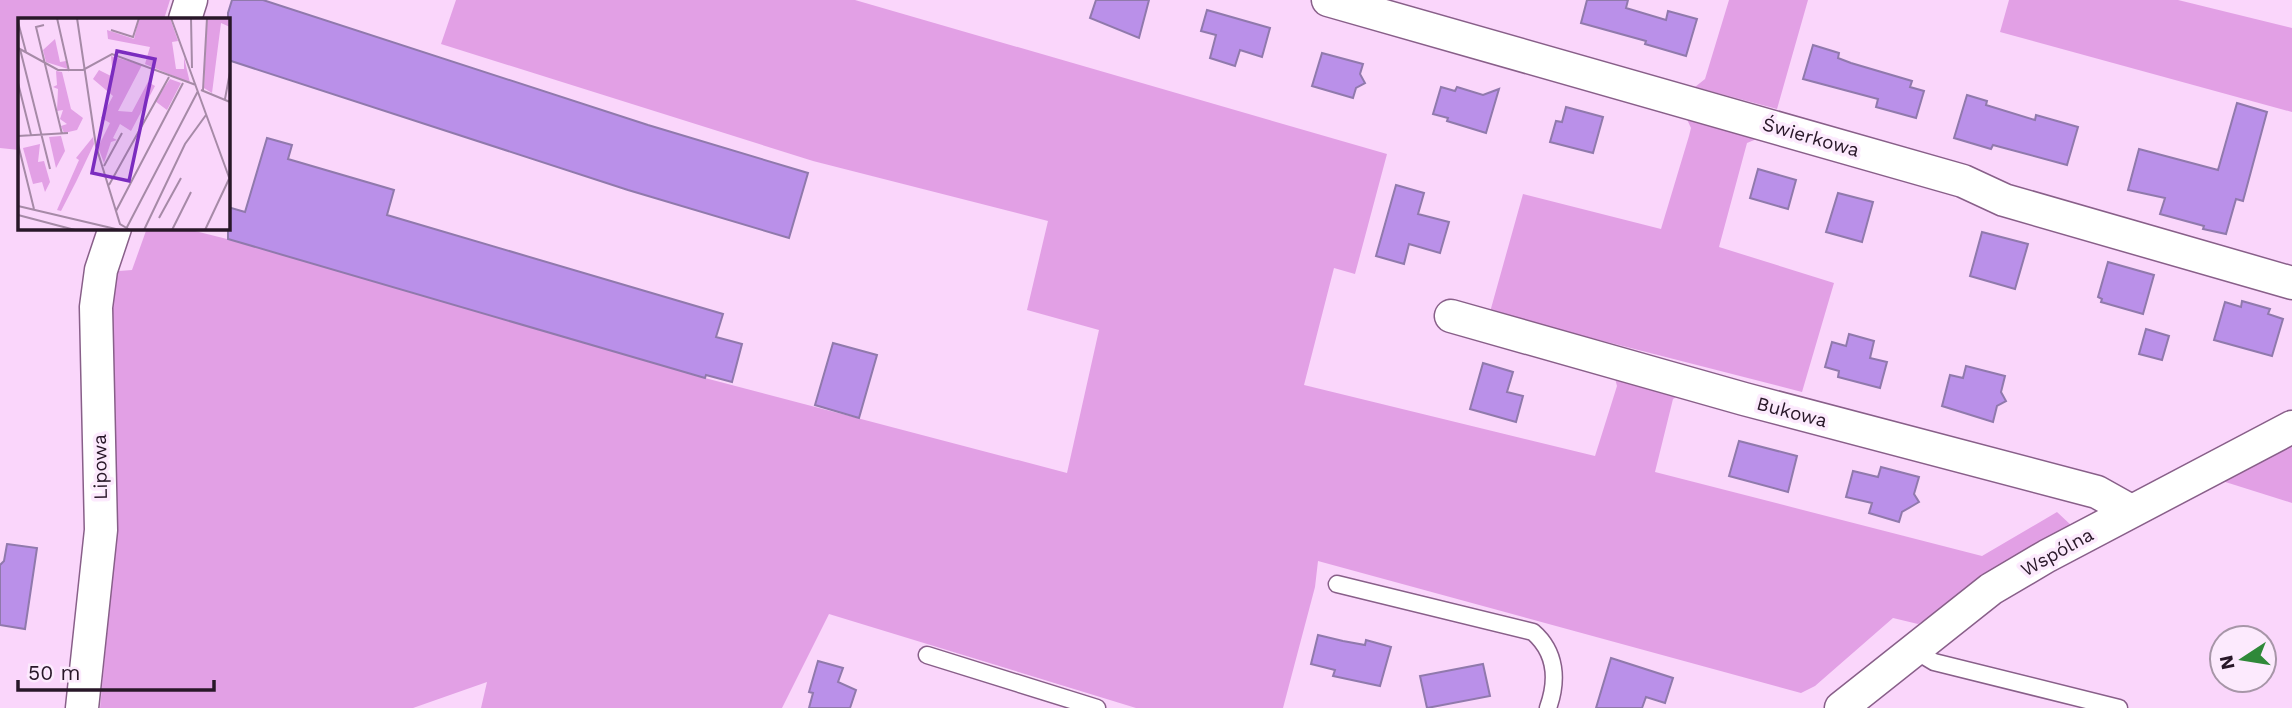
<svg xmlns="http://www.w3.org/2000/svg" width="2292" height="708" viewBox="0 0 2292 708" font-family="'Work Sans',sans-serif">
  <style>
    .green { fill: #e2a0e5 }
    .building { fill: #ba90e9; stroke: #9079ac; stroke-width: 2 }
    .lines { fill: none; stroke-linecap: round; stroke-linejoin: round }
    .lane-casing { stroke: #885f89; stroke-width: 19 }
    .street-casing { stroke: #885f89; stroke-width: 35 }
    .lane { stroke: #fff; stroke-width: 16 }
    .street { stroke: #fff; stroke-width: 32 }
    .labels { text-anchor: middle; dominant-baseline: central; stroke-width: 7; stroke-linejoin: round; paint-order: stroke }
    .street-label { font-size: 19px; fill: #281728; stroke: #fceafd }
    .inset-road { fill: none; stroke: #a68aa7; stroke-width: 2 }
    .view { fill: #7b2cbf; fill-opacity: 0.15; stroke: #7b2cbf; stroke-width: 3.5 }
    .inset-edge { fill: none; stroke: #281728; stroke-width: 3.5 }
  </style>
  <rect width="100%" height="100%" fill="#fad6fb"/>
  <g class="green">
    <path d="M0 0H170L164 19H19V150L0 148Z"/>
    <path d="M456 0H855L1387 154 1355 274 1334 268 1304 385 1595 456 1617 386 1614 374 1684 392 1673 399 1655 472 1982 556 2057 512 2073 527 1918 624 1893 618 1815 686 1801 693 1318 561 1315 587 1283 708H1136L829 614 782 708H481L487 682 413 708H100L118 516 107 344 114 277 119 271 132 270 147 228H183L239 242 705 378 1067 473 1099 330 1027 310 1048 221 813 161 441 44Z"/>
    <path d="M1729 0H1808L1777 109 1695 87 1705 79Z"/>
    <path d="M2009 0H2178L2292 28V112L2000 32Z"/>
    <path d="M1685 115 1759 138 1747 143 1719 247 1834 283 1802 392 1490 312 1523 194 1661 229 1689 136 1691 128Z"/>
    <path d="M2292 440V503L2219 480Z"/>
  </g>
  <g class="building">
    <path d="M232 0H263L648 125 808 173 789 238 628 190 228 60V13Z"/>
    <path d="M1096 0H1149L1139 38 1090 18Z"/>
    <path d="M1587 0H1628L1626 8 1666 20 1668 11 1697 19 1686 56 1645 44 1646 41 1581 23Z"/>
    <path d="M1207 10 1270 28 1262 57 1240 50 1235 66 1210 58 1216 35 1201 31Z"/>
    <path d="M1813 45 1839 53 1838 58 1851 63 1912 81 1910 87 1924 91 1916 118 1876 107 1878 99 1803 79Z"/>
    <path d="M1322 53 1363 64 1360 74 1365 83 1356 88 1353 98 1312 86Z"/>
    <path d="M1441 87 1455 91 1457 87 1483 95 1499 89 1486 133 1447 121 1448 118 1433 114Z"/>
    <path d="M1967 95 1987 101 1986 105 2035 120 2036 115 2078 127 2067 165 1993 145 1991 149 1954 138Z"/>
    <path d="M2237 103 2267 112 2243 201 2236 199 2226 234 2203 229 2204 226 2160 214 2165 198 2128 190 2139 149 2218 170Z"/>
    <path d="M1566 107 1603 117 1593 153 1550 142 1556 121 1562 122Z"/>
    <path d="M267 138 292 145 288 159 394 190 387 215 723 314 716 337 742 344 732 382 706 375 705 378 228 239V207L245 212Z"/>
    <path d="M1758 169 1796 180 1788 209 1750 198Z"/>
    <path d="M1396 185 1424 193 1418 214 1449 222 1440 253 1409 244 1404 264 1376 256Z"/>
    <path d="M1838 193 1873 202 1862 242 1826 232Z"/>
    <path d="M1982 232 2028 244 2015 289 1970 276Z"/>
    <path d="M2108 262 2154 275 2143 314 2101 302 2102 299 2098 297Z"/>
    <path d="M2242 301 2270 309 2268 314 2283 319 2272 356 2214 340 2225 302 2241 307Z"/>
    <path d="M2146 329 2169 336 2162 360 2139 354Z"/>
    <path d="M1849 334 1874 341 1870 358 1887 362 1880 388 1838 377 1839 371 1825 367 1832 342 1846 346Z"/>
    <path d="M833 343 877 355 859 418 815 405Z"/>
    <path d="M1483 363 1513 372 1507 392 1523 396 1516 422 1470 409Z"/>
    <path d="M1966 366 2005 376 2001 392 2006 401 1997 406 1993 422 1942 406 1950 375 1963 378Z"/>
    <path d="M1739 441 1797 456 1788 492 1729 476Z"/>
    <path d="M1881 467 1919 477 1914 494 1919 502 1902 512 1899 522 1869 513 1872 503 1846 497 1853 471 1878 477Z"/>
    <path d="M7 544 37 548 25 629 0 625V565L4 561Z"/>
    <path d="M1318 635 1343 641 1365 645 1366 640 1391 647 1380 686 1333 676 1335 670 1311 664Z"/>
    <path d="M1611 658 1673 678 1665 703 1646 697 1642 708H1596Z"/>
    <path d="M818 661 843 668 838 682 856 690 850 708H809L813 693 809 692Z"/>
    <path d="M1483 664 1490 696 1427 708 1420 676Z"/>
  </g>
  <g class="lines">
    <g class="lane-casing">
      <g id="lane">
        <path d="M1337 584 1533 632C1556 652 1558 680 1548 708"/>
        <path d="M1914 650 1934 662 2119 708"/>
        <path d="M927 655 1097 708"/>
      </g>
    </g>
    <g class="street-casing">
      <g id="street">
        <path d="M1328 0 1963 181 2004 200 2292 283"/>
        <path d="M185 19 191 0"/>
        <path d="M1451 316 1744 399 2097 492 2131 511"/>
        <path d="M82 708 101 530 96 307 101 270 115 228"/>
        <path d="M1841 708 1991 589 2047 556 2292 427"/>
      </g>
    </g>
    <use href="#lane" class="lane"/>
    <use href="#street" class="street"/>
  </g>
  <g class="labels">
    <g class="street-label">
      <text transform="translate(1811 137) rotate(16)">Świerkowa</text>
      <text transform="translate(1792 412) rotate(15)">Bukowa</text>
      <text transform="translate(100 467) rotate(-91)">Lipowa</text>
      <text transform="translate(2057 552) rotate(-29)">Wspólna</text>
    </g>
  </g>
  <g transform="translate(18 18)">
    <rect width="212" height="212" fill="#fad6fb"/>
    <path d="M121 0H152L160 23 154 24 158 51H166V39L172 65 127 46 132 29 90 21 89 12 116 21ZM189 0H212V9L203 5 194 75 186 70ZM37 21 42 44 48 43 50 51 28 44 25 32ZM93 38 124 47 100 93 114 94 130 64 137 68 113 113 102 106 95 120 99 122 93 124 86 145 80 129 92 105 83 100 95 78 75 61 81 52 95 59ZM38 53 44 54 53 91 65 100 59 112 46 115 43 108 49 106 42 101 45 92 39 93 40 71 35 69 39 67ZM152 61 163 65 149 92 137 83ZM43 118 47 133 38 150 31 119ZM75 119 76 126 58 164 43 193 39 192 61 142 58 140ZM22 126 20 144 26 143 32 164 27 174 24 164 15 166 5 130Z" fill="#e2a0e5"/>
    <path class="inset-road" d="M39 0 51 53M59 0 78 128 102 206 112 212M153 0 212 162M173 0 174 50M0 4 8 34M26 7 18 9 44 116M93 12 115 19 121 0M0 30 40 52H65L94 36 178 67M2 31 32 151M0 65 13 117M183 72 212 84M185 72 189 0M207 81 212 54M0 118 50 115M0 126 16 191M86 148 104 115M91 167 151 59M0 188 102 212M98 193 165 65M0 197 57 212M141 200 163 160M108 211 180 73M126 212 167 126 188 97M154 212 173 174M187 212 211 161"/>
    <path class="view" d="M99 33 137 41 111 163 74 155Z"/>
    <rect width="212" height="212" class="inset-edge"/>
  </g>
  <g transform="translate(2243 659) rotate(258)"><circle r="33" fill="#fceafd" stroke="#a796a8" stroke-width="2"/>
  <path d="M0-5L12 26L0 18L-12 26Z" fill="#2f8939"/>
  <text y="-10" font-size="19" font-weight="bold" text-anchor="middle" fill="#281728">N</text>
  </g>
  <path d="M18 680v10h196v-10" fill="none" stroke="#281728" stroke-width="3.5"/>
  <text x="28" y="680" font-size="21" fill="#281728" stroke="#fceafd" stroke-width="5" paint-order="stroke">50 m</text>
</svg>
